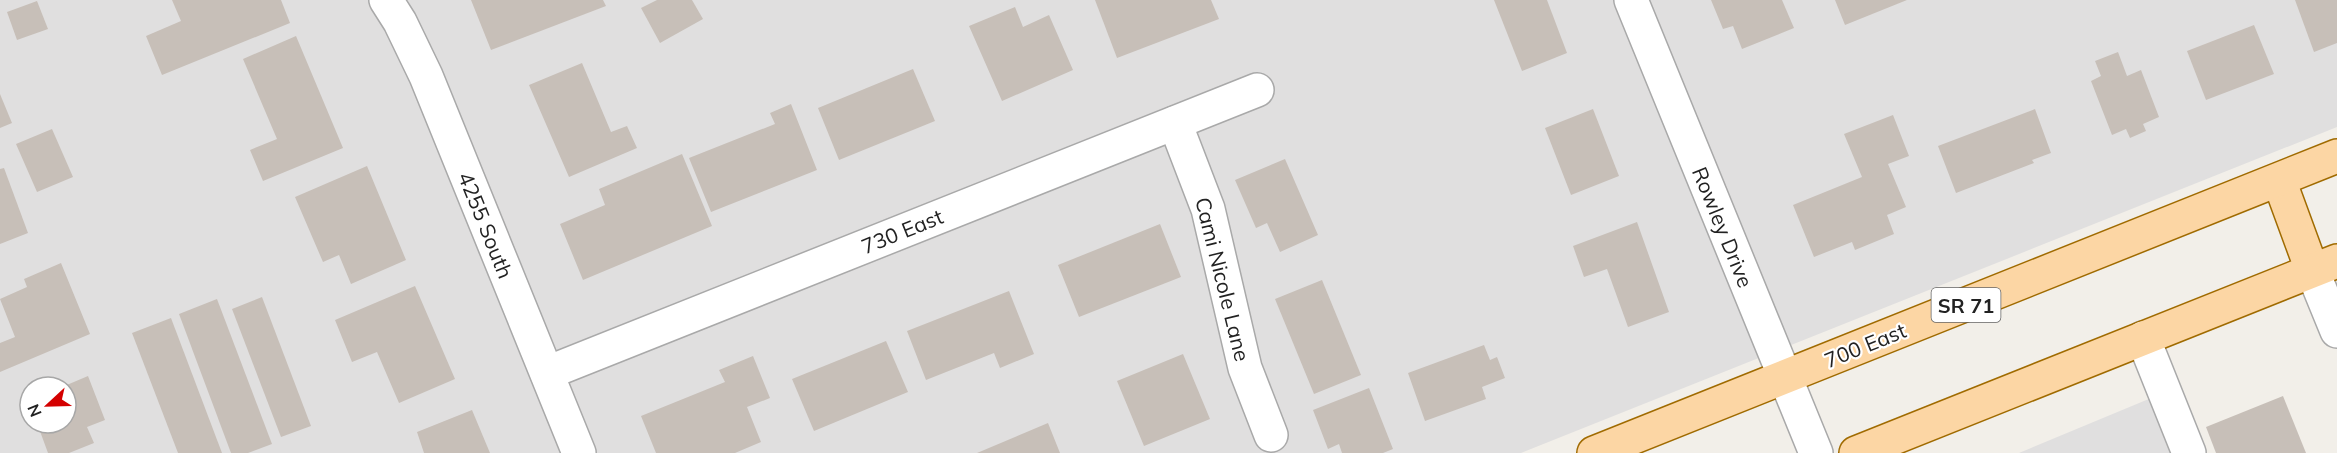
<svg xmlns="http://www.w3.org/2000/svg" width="2337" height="453" viewBox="0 0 2337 453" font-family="Mulish,sans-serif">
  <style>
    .residential { fill: #e0dfdf; fill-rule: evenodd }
    .building { fill: #c7bfb8 }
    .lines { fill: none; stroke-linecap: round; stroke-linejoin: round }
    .minor-casing { stroke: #a9a9a9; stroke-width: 36 }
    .major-casing { stroke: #a06b00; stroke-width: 36 }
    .minor { stroke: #fff; stroke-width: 33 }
    .major { stroke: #fcd6a4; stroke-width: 33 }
    .labels { text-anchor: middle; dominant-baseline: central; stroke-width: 4.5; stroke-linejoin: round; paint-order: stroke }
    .shield { fill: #fff; stroke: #646464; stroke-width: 1.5 }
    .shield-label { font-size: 20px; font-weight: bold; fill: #222 }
    .street-label { font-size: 21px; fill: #222; stroke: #fff }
  </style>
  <rect width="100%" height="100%" fill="#f2efe9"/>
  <g class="residential">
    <path d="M0 0H2337V127L1521 453H0ZM30 387H66V423H30Z"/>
    <path d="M2168 391 2192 453H2019Z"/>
  </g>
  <g class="building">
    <path d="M172 0H281L290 23 162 75 146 36 181 21Z"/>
    <path d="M471 0H603L606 6 491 50Z"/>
    <path d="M657 0H692L703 19 660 43 641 8Z"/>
    <path d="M1095 0H1211L1219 19 1117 58Z"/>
    <path d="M1494 0H1547L1567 53 1522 71Z"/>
    <path d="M1711 0H1782L1794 28 1742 49 1733 26 1723 29Z"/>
    <path d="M1835 0H1907L1845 25Z"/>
    <path d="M2295 0H2337V43L2314 52Z"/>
    <path d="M37 1 48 29 17 40 7 12Z"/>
    <path d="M1015 7 1023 27 1049 15 1073 70 1002 101 969 26Z"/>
    <path d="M2254 25 2274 74 2206 100 2187 51Z"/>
    <path d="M296 36 343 148 263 181 250 150 277 139 243 59Z"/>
    <path d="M2118 52 2127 76 2141 70 2159 117 2143 124 2146 131 2130 138 2126 129 2112 135 2091 81 2101 76 2095 61Z"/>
    <path d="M582 63 611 132 627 126 637 148 569 177 529 85Z"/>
    <path d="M913 69 935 121 839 160 818 108Z"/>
    <path d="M0 94 12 123 0 128Z"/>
    <path d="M791 104 817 170 711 212 689 158 775 124 770 113Z"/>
    <path d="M1593 109 1619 176 1571 195 1545 128Z"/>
    <path d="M2035 109 2051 153 2032 160 2034 163 1956 193 1938 146Z"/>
    <path d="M1893 115 1909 156 1888 164 1906 207 1887 215 1894 234 1855 250 1852 242 1814 257 1793 205 1862 177 1844 134Z"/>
    <path d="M52 129 73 177 37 192 16 144Z"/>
    <path d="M682 154 712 226 583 280 560 224 605 205 599 189Z"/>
    <path d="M1285 159 1318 235 1280 252 1267 223 1256 228 1235 180Z"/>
    <path d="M367 166 406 260 351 284 339 255 323 262 295 197Z"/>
    <path d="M4 168 28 233 0 244V169Z"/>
    <path d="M1637 222 1669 312 1628 327 1607 269 1584 277 1573 246Z"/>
    <path d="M1160 224 1181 277 1079 317 1058 265Z"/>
    <path d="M61 263 90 334 0 372V343L15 337 0 299 27 287 24 279Z"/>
    <path d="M1322 280 1361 375 1314 394 1275 299Z"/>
    <path d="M415 286 455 379 399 403 377 352 352 362 335 320Z"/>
    <path d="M1009 291 1034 354 1000 368 994 353 926 380 907 331Z"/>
    <path d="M262 297 311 426 281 437 232 309Z"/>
    <path d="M217 299 272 444 248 453H231L179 314Z"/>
    <path d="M171 318 222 453H178L132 333Z"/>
    <path d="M886 341 908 392 814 431 792 379Z"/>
    <path d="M1484 345 1490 360 1497 357 1505 378 1482 387 1486 399 1425 421 1408 373Z"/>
    <path d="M1183 354 1210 419 1144 446 1117 381Z"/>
    <path d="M753 356 770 398 747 407 761 442 735 453H656L641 416 725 382 719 370Z"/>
    <path d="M88 376 105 420 87 427 94 443 69 453H48L37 423H66V387H62Z"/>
    <path d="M1369 388 1393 449 1383 453H1342L1339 444 1328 449 1313 410Z"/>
    <path d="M2283 396 2306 453H2216L2206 427Z"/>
    <path d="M472 410 490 453H424L417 432Z"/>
    <path d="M1048 423 1060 453H977Z"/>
  </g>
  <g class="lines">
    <g class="minor-casing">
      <g id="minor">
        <path d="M386 0 400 22 426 76 579 453"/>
        <path d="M1631 0 1816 453"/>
        <path d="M1175 123 1208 209 1245 368 1271 435"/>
        <path d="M2312 270 2337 331"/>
        <path d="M2143 338 2189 453"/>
        <path d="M547 373 1257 90"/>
      </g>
    </g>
    <g class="major-casing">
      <g id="major">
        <path d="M2279 180 2312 270"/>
        <path d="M1594 453 2337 156"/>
        <path d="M1856 453 2337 261"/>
      </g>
    </g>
    <use href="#minor" class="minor"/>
    <use href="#major" class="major"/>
  </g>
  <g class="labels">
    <rect class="shield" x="1931.5" y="288" width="69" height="34" rx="4.5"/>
    <g class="shield-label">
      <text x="1966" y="305">SR 71</text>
    </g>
    <g class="street-label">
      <text transform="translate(486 225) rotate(68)">4255 South</text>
      <text transform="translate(1723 227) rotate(68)">Rowley Drive</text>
      <text transform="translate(902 231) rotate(-22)">730 East</text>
      <text transform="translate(1223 279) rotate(76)">Cami Nicole Lane</text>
      <text transform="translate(1865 345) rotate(-22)">700 East</text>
    </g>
  </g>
  <g transform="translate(48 405) rotate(248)"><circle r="28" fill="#ffffff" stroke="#a7a7a7" stroke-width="1.5"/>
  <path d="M0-4.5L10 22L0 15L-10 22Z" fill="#d40000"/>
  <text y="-9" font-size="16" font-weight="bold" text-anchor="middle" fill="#222222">N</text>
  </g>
</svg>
